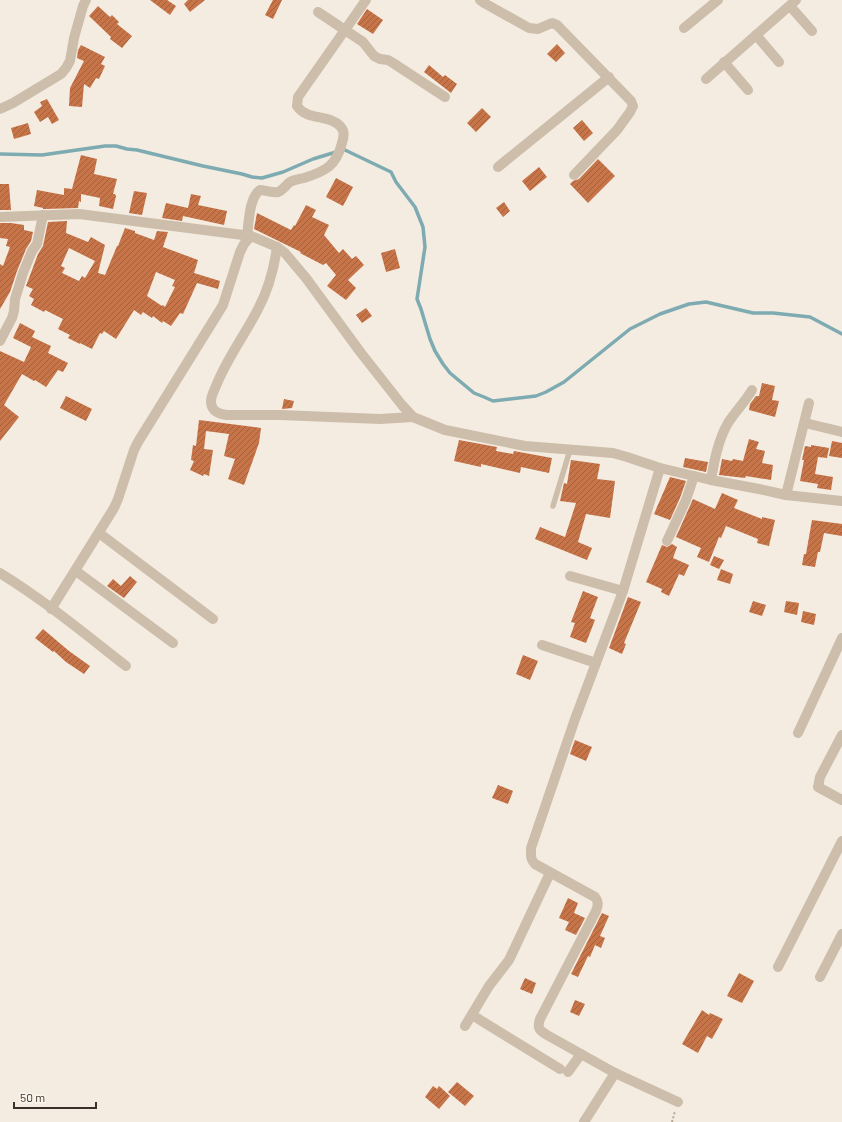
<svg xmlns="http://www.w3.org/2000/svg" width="842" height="1122" viewBox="0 0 842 1122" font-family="Barlow,sans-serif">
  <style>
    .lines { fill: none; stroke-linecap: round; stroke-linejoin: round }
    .stream { stroke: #7eabb2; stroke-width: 3.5 }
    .building { fill: url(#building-hatch); fill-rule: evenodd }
    .path { stroke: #b9a895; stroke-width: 2; stroke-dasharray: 2 2; stroke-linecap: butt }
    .service { stroke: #cdbdab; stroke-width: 5.5 }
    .minor { stroke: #cdbdab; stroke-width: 10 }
    .tertiary { stroke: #cdbdab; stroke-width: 10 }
  </style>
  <defs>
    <pattern id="building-hatch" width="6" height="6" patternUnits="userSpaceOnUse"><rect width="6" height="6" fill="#c87449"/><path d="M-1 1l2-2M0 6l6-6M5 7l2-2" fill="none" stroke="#a3603d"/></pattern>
  </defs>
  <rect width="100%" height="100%" fill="#f4ece0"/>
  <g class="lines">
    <g class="stream">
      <path d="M342 150H345L391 172 396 182 415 207 423 227 425 247 417 299 421 309 430 339 435 351 443 364 450 373 474 393 484 397 493 401 536 396 546 392 564 382 630 329 660 314 689 304 706 302 753 313H773L810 317 842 334"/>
      <path d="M0 154 42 155 105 146H116L127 149 137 150 203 166 242 174 252 177 262 178 283 172 313 159 336 152"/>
    </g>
  </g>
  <g class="building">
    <path d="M150 0H167L176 6 170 15Z"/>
    <path d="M188 0H205L190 12 184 4Z"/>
    <path d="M273 0H282L273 19 265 15Z"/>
    <path d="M98 6 110 17 112 15 119 22 117 24 132 36 122 48 110 39 111 37 89 16Z"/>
    <path d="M367 9 383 20 373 34 357 24Z"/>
    <path d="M557 44 565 53 556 62 547 54Z"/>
    <path d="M81 45 105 57 101 64 105 66 99 79 96 78 90 88 84 84 82 107 69 106 70 88 84 61 77 58 78 50Z"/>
    <path d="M429 65 443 77 445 75 457 84 451 93 424 72Z"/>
    <path d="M47 99 59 120 52 124 48 117 40 122 34 112 42 106 40 102Z"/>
    <path d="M482 108 491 117 476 132 467 123Z"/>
    <path d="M582 120 593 133 584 141 573 128Z"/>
    <path d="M28 123 31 134 14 139 11 128Z"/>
    <path d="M81 155 97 159 94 174 117 179 113 194H115L116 196 113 209 99 206 100 198 81 194V202L79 201 78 208 45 209H43V208L34 206 37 190 64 195V188L72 189Z"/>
    <path d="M598 159 615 176 588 203 570 184 573 181 579 179Z"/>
    <path d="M539 167 547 177 530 191 522 181Z"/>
    <path d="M336 178 353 187 343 206 326 197Z"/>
    <path d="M0 184H9L11 210H0Z"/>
    <path d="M134 191 147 193 142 215 129 213Z"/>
    <path d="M191 194 201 196 198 205 227 211 224 225 183 216 182 221 162 218 166 203 188 208Z"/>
    <path d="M504 202 510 211 503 217 496 208Z"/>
    <path d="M306 205 316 210 312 217 329 225 324 235 339 253 343 249 352 259 356 256 364 265 348 280 356 288 346 300 327 286 336 275 326 263 323 265 300 253 301 252 254 229 257 213 291 230 294 225 295 226Z"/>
    <path d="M67 221 66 233 88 242 91 237 105 245 98 273 105 275 117 246H118L125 228 135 231V233L154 240 157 231 168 232 163 247 198 260 194 273 220 281 218 289 197 283 183 314 180 313 171 326 163 321 162 323 153 316 152 318 143 312 141 315 134 310 116 339 104 331 102 334 100 333 92 349 80 343V344L68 338 70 335 58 329 63 319 45 310 44 312 31 305 34 299 29 296 33 289 26 286 38 254 43 246 48 222ZM69 248 95 261 85 278 82 276 79 281 62 273 65 268 61 266ZM156 272 175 280 172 286 175 287 165 307 163 305 162 306 147 296Z"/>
    <path d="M0 223H11L24 225V230L33 232 31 241 26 249 17 271 10 292 0 309V264L3 266 10 247 6 246 8 239 0 238Z"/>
    <path d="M395 249 400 268 386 272 381 253Z"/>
    <path d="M366 308 372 316 362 323 356 315Z"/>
    <path d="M20 323 35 331 32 337 51 346 48 353 68 363 63 372 58 370 46 387 35 380 34 381 22 374 4 405 19 417 0 441V351L24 362 31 347 13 338Z"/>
    <path d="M762 383 775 386 772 400 779 401 775 417 749 410 750 404 756 396H759Z"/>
    <path d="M66 396 92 409 86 421 60 408Z"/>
    <path d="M284 399 294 401 292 408 282 409Z"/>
    <path d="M199 420 261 428 259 443 244 485 228 479 235 459 224 456 229 434 206 431 204 449 213 450 209 476 204 474 203 476 190 470 194 461 191 460 193 445 196 446Z"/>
    <path d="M749 439 759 442 756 449 765 451 762 463 773 465 771 480 746 476 745 478 719 475 722 459 732 461 733 459 743 461Z"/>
    <path d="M459 440 497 447 496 451 513 454 514 451 552 458 549 473 521 467 520 473 481 464V467L454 461Z"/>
    <path d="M832 441 842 443V458L829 456Z"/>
    <path d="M811 445 829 448 827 458 818 457 815 474 833 477 831 490 817 488 818 484 800 481 804 460H802L805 446 811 447Z"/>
    <path d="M685 458 708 462 706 472 683 467Z"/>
    <path d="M571 460 600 464 597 479 615 481 610 518 586 514 578 542 592 548 587 560 535 539 540 527 565 537 576 503 560 501 564 483 567 484Z"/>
    <path d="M670 477 686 481 680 498 670 520 654 514Z"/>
    <path d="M722 493 738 500 734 508 762 519V517L775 520 769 546 757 543 758 539 726 526 721 538 719 537 709 562 697 557 701 548 676 537 693 499 715 509Z"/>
    <path d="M812 520 842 524V536L824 533 820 552H818L815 567 802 565 804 554H806Z"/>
    <path d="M672 544 677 547 673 558 689 565 684 576 679 574 669 596 661 592 662 589 646 582 662 545 667 547Z"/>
    <path d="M714 556 724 560 719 569 710 565Z"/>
    <path d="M721 569 733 574 730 584 717 580Z"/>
    <path d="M130 576 137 582 124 598 107 586 113 579 121 586Z"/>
    <path d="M583 591 598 597 590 618 595 620 586 643 570 637 575 623 571 622Z"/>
    <path d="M628 597 641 602 624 643 626 644 622 654 609 648Z"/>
    <path d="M753 601 766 605 762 616 749 612Z"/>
    <path d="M786 601 799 603 797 615 784 612Z"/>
    <path d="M803 611 816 614 814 625 801 622Z"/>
    <path d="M43 629 69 651 90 666 84 674 66 662 54 651 53 652 35 638Z"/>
    <path d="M523 655 538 661 530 680 516 674Z"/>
    <path d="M575 740 592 747 586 761 570 754Z"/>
    <path d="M498 785 513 791 508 804 492 798Z"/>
    <path d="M568 898 578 903 574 913 585 918 576 935 565 930 569 922 559 918Z"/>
    <path d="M602 913 609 916 600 936 605 938 601 948 595 945 590 957 588 956 578 977 571 974Z"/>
    <path d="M739 973 754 981 742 1003 727 996Z"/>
    <path d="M525 978 536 983 532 994 520 989Z"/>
    <path d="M575 1000 585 1004 579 1016 570 1012Z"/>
    <path d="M702 1010 709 1015 710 1013 723 1019 712 1039 707 1036 698 1053 682 1044Z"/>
    <path d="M457 1082 474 1096 465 1106 448 1092Z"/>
    <path d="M433 1086 437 1089 439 1086 450 1096 439 1109 425 1097Z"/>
  </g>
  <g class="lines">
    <path class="path" d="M672 1122 675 1111"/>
    <path class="service" d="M553 506 570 450"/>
    <g class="minor">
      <path d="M480 0 484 3 529 28 538 29 552 23 557 25 631 101 633 106 630 112 617 130 574 175"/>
      <path d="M790 6 812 31"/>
      <path d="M318 12 363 42 374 56 380 59 388 60 393 63 445 97"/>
      <path d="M684 28 718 0"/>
      <path d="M756 35 779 62"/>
      <path d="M724 62 748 90"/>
      <path d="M706 79 796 0"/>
      <path d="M0 109 13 103 61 74 66 68 70 61 74 38 83 6 86 0"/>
      <path d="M498 167 609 77"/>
      <path d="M247 235C249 222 249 198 260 190 265 190 273 193 278 192 283 190 286 185 290 182 294 180 300 179 304 178 326 171 336 166 342 143 344 136 345 131 340 126 329 114 307 121 297 106L298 97 366 0"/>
      <path d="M277 247C274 269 268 291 257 311 244 336 226 360 216 386 214 391 211 396 211 401 211 411 218 414 227 415H280L380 419 413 417"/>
      <path d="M0 341 12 318 14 311 15 299 23 273 32 251 37 244 43 215"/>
      <path d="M805 423 842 432"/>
      <path d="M660 468 623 591 575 719 531 848C531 855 530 859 535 864L595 897C599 902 598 906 596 911L540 1019C537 1028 539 1030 547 1035L615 1073 678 1102"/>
      <path d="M711 480C714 462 718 440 728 423 735 412 745 402 752 390"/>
      <path d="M786 495 809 403"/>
      <path d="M99 533 213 619"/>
      <path d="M667 541 686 500 694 476"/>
      <path d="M76 571 173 643"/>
      <path d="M0 573C44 600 85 634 126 666"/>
      <path d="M570 576 623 591"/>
      <path d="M51 609 114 508 118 499 134 450 138 442 223 305 240 252 244 244 251 236"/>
      <path d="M542 645 596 663"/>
      <path d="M798 733 842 638"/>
      <path d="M842 735 820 777 818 787 842 800"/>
      <path d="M778 967 842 841"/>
      <path d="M820 977 842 934"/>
      <path d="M472 1015 560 1069"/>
      <path d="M465 1026 489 986 509 960 550 873"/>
      <path d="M568 1072 581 1054"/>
      <path d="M584 1122 615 1073"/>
    </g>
    <path class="tertiary" d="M0 217 79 214 251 236 277 247 285 253 306 278 361 353 402 405 413 417 445 430 525 446 613 453 627 457 660 468 711 480 759 489 786 495 842 501"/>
  </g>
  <path d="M14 1102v6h82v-6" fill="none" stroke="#3a312a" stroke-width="2"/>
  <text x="20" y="1102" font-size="12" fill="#3a312a" stroke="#fbf6ed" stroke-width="3" paint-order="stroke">50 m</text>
</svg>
